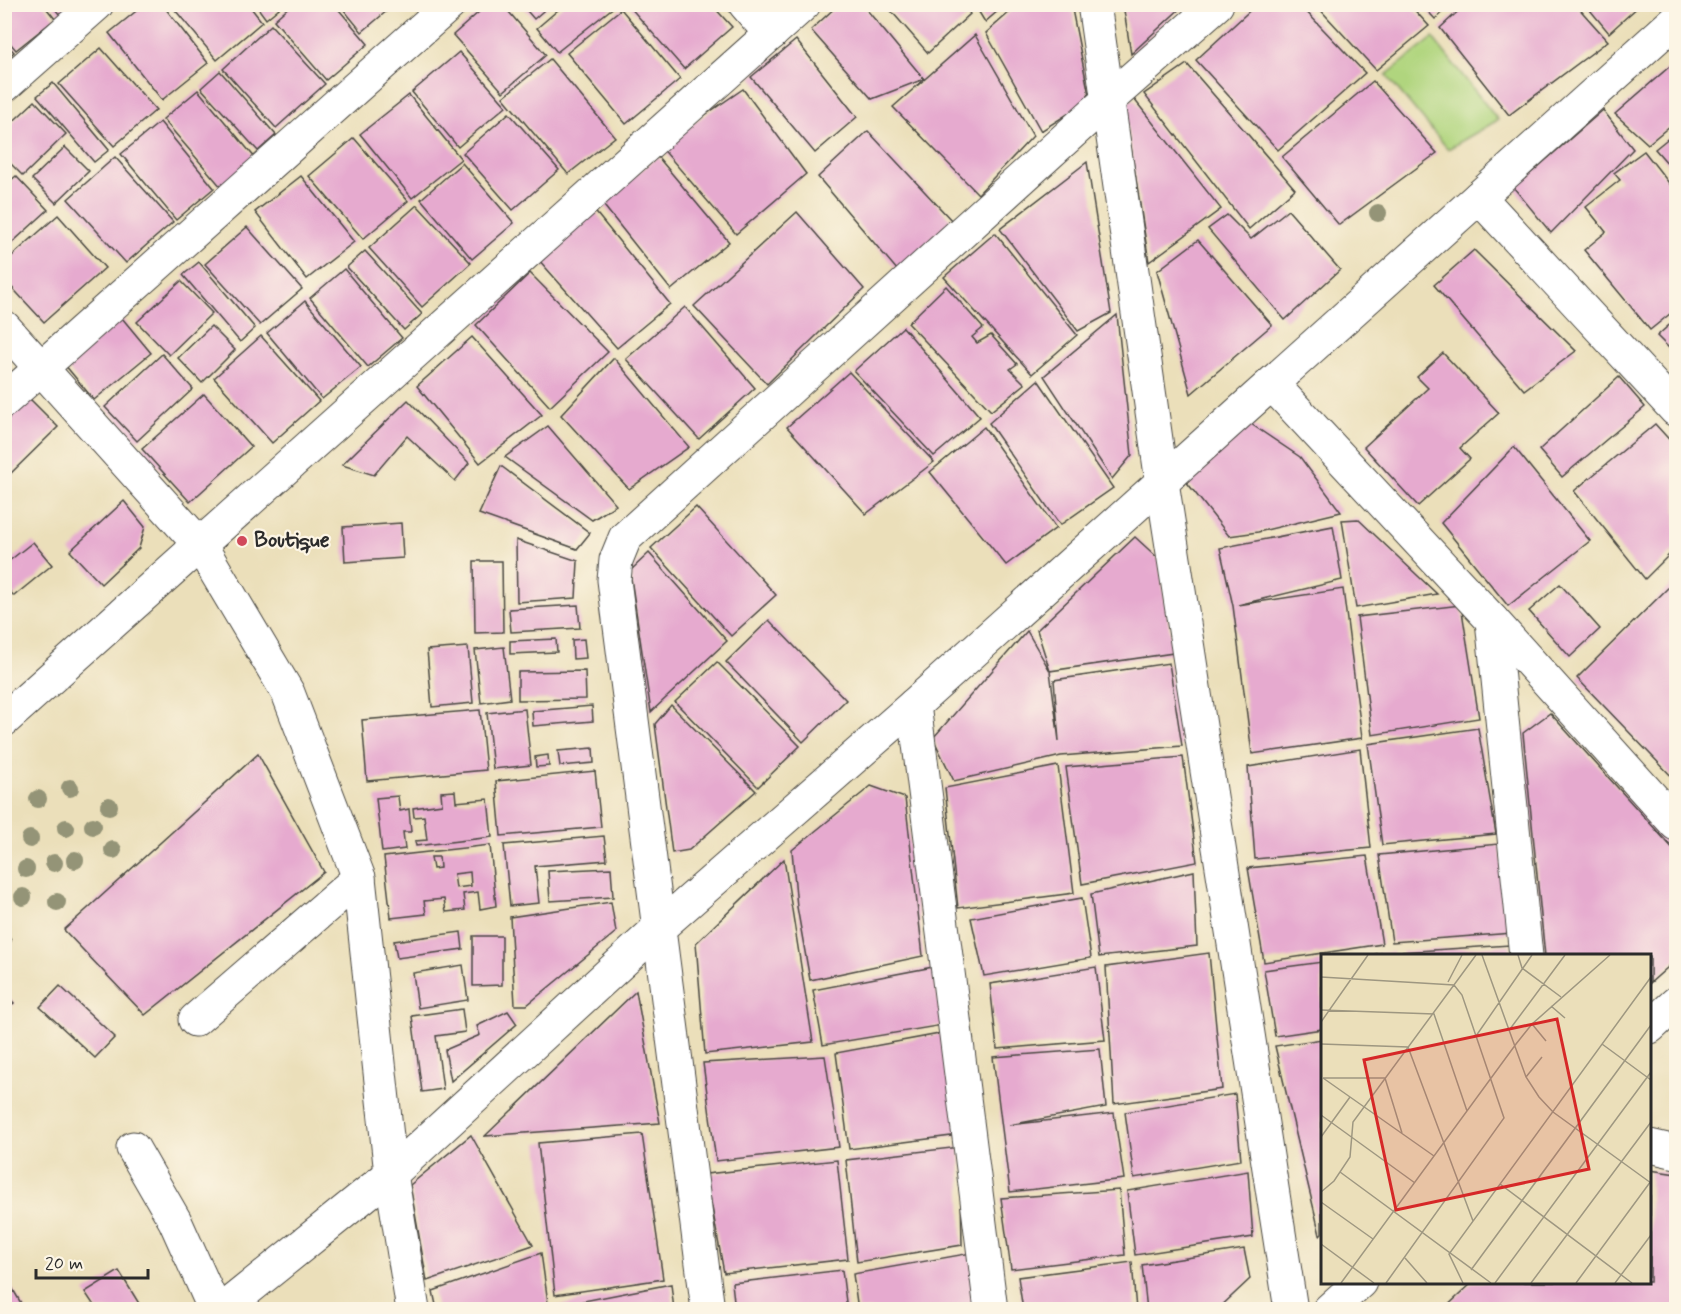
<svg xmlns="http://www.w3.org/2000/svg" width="1681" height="1314" viewBox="0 0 1681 1314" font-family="Mynerve,sans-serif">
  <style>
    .green { fill: #b0d57e; stroke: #6e8054; stroke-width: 1.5 }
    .building { fill: #e6aacf; fill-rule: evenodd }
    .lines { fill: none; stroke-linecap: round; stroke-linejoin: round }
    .minor-casing { stroke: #484640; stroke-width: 35 }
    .minor { stroke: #fff; stroke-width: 33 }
    .tree { fill: #949477 }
    .poi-dot { fill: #d1495b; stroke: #fcf5e5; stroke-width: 2 }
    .labels { text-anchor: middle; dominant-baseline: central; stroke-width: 4.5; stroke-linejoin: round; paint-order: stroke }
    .poi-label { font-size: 22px; font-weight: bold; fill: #2b2b2b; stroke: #fcf5e5; text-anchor: start }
    .inset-road { fill: none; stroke: #9e9781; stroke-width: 1.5 }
    .view { fill: #d62828; fill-opacity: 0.15; stroke: #d62828; stroke-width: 3 }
    .inset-edge { fill: none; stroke: #2b2b2b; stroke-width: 3 }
  </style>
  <rect width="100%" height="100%" fill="#fcf5e5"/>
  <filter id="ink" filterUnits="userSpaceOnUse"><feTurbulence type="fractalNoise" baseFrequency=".0167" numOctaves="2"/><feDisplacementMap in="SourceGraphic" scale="12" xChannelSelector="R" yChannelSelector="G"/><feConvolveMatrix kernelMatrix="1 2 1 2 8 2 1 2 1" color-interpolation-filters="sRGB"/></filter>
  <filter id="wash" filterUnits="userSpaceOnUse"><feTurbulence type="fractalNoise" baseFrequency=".008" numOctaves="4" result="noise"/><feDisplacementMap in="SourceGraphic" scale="24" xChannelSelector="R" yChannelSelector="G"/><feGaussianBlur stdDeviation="1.35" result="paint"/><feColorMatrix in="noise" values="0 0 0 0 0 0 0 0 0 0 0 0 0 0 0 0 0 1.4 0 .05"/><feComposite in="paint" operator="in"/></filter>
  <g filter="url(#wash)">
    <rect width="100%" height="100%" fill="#ebdfba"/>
    <path class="green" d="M1433 38 1498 120 1448 149 1386 75Z"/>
    <g id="blocks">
      <g class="building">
        <path d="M4 4H43L55 19 16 50 4 36Z"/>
        <path d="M51 4H79L63 19Z"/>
        <path d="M145 4H162L208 63 162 100 109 33Z"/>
        <path d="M170 4H248L262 22 217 60Z"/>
        <path d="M255 4H284L266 19Z"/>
        <path d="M292 4H334L368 44 326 80 274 20Z"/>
        <path d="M339 4H395L362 32Z"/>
        <path d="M488 4H502L546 55 503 92 453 35Z"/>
        <path d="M521 4H551L534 19Z"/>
        <path d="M565 4H613L615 6 557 52 537 28Z"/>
        <path d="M839 4H862L924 79 872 99 811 30Z"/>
        <path d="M885 4H964L970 14 928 53Z"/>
        <path d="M974 4H1006L985 22Z"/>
        <path d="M1019 4H1071L1090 100 1041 131 986 33Z"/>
        <path d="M1123 4H1185L1131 54Z"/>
        <path d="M1257 4H1299L1365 73 1278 150 1196 60Z"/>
        <path d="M1315 4H1409L1429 26 1376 70Z"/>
        <path d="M1421 4H1451L1435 19Z"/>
        <path d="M1466 4H1575L1608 41 1509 115 1440 28Z"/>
        <path d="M1585 4H1641L1609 33Z"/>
        <path d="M631 5H712L732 27 684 69 629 6Z"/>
        <path d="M621 9 680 79 626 124 567 53Z"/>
        <path d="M271 25 325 84 276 128 223 69Z"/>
        <path d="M975 35 1033 136 978 194 893 107Z"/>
        <path d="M796 40 857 117 815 153 751 77Z"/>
        <path d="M4 42 14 52 4 61Z"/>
        <path d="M101 48 156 110 114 146 59 84Z"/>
        <path d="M459 52 506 106 458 147 412 92Z"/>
        <path d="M550 59 615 137 568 174 503 97Z"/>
        <path d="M1676 61V121L1648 144 1615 114Z"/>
        <path d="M1187 64 1295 189 1249 229 1144 94Z"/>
        <path d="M220 71 276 135 258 151 201 88Z"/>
        <path d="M1373 81 1437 153 1339 225 1282 157Z"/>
        <path d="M53 83 109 150 94 162 37 96Z"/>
        <path d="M743 89 806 174 736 234 660 146Z"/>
        <path d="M198 90 256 159 222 188 163 119Z"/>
        <path d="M409 95 461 159 412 198 360 134Z"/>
        <path d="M1134 99 1221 209 1149 262 1124 102Z"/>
        <path d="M35 101 66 134 23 176 4 157V130Z"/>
        <path d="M1603 110 1633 149 1551 233 1514 188Z"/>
        <path d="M509 113 559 170 513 210 463 153Z"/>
        <path d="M160 122 214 188 176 220 121 154Z"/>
        <path d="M868 131 953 222 898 271 818 177Z"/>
        <path d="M1676 132V173L1655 149Z"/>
        <path d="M354 138 408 201 363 239 309 176Z"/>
        <path d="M65 147 89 171 56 203 32 179Z"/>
        <path d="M1644 151 1676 192V309L1650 330 1584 250 1606 232 1586 207 1620 180 1614 173Z"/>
        <path d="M115 157 173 222 126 263 68 199Z"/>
        <path d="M658 157 729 242 671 290 601 202Z"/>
        <path d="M1087 162 1111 313 1078 331 1000 229Z"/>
        <path d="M462 163 514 223 472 259 421 199Z"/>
        <path d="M16 176 48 210 4 250V186Z"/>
        <path d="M301 176 354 242 307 279 255 212Z"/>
        <path d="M417 205 471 263 422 307 369 248Z"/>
        <path d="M593 209 670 304 617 348 538 259Z"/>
        <path d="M1288 210 1340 270 1285 320 1208 229 1227 215 1251 239Z"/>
        <path d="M797 212 864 289 767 384 694 306Z"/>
        <path d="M58 215 105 268 44 322 4 279V263Z"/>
        <path d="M247 227 302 289 260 325 205 264Z"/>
        <path d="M995 233 1077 335 1032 374 944 277Z"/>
        <path d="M1198 240 1272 325 1191 394 1157 271Z"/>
        <path d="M1474 250 1576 351 1524 390 1434 285Z"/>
        <path d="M365 251 422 314 404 330 347 267Z"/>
        <path d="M199 262 255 328 240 342 183 275Z"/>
        <path d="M344 269 402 338 368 367 310 298Z"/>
        <path d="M530 273 608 352 550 407 476 325Z"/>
        <path d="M181 281 212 313 169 355 137 322Z"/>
        <path d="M946 286 983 328 972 337 977 343 991 335 1017 364 1010 369 1025 384 991 411 908 323Z"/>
        <path d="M305 301 361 367 322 399 267 333Z"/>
        <path d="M685 307 755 388 699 439 626 359Z"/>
        <path d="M1117 315 1132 455 1112 479 1044 376Z"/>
        <path d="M122 318 151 353 94 400 65 365Z"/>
        <path d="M1676 319V355L1657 336Z"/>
        <path d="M211 326 235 350 202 383 178 358Z"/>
        <path d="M903 327 980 417 934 456 854 371Z"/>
        <path d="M261 336 319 401 272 443 214 378Z"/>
        <path d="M472 337 542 415 480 463 417 386Z"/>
        <path d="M1443 353 1499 413 1460 448 1470 459 1418 506 1364 447 1428 388 1417 377Z"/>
        <path d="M162 354 193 389 137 441 105 407Z"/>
        <path d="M614 358 689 447 629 489 561 415Z"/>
        <path d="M849 372 934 462 866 514 787 427Z"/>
        <path d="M1619 377 1645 407 1562 477 1539 450Z"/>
        <path d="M1038 380 1113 488 1060 525 989 423Z"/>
        <path d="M204 394 251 447 190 502 142 449Z"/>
        <path d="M29 398 58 427 4 480V423Z"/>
        <path d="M408 400 469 463 455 481 407 436 374 475 342 465Z"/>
        <path d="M1248 422 1300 457 1341 512 1258 532 1229 536 1185 480Z"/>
        <path d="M1655 424 1676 447V548L1645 579 1574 491Z"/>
        <path d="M548 426 616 505 592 520 505 457Z"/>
        <path d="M984 427 1056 528 1006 565 930 472Z"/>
        <path d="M1514 447 1590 541 1508 606 1441 523Z"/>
        <path d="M501 466 590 533 577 549 479 514Z"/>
        <path d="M124 501 145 527 139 548 101 584 70 551Z"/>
        <path d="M696 507 776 595 731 636 651 548Z"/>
        <path d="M1358 519 1437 594 1356 608 1342 520Z"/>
        <path d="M401 523 403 558 345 562 343 527Z"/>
        <path d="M1333 526 1342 580 1238 605 1343 589 1362 738 1252 754 1233 606 1220 548Z"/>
        <path d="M1135 537 1159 559 1173 653 1050 671 1059 741 1054 680 1169 663 1182 746 1061 756 954 781 933 738 1027 631 1050 671 1037 630Z"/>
        <path d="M516 540 578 561 576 598 517 602Z"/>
        <path d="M33 542 52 565 14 596 4 585V565Z"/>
        <path d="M649 553 727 641 651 712 630 571Z"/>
        <path d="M474 561H502L503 632 475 633Z"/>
        <path d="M1676 580V781L1577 678Z"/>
        <path d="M1560 584 1600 629 1570 657 1529 611Z"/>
        <path d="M578 605 580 628 511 632 509 609Z"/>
        <path d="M1461 605 1479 718 1372 735 1357 617Z"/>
        <path d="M769 620 846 700 803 742 726 662Z"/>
        <path d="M556 639 557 652 510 654V641Z"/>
        <path d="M584 639 586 658 573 659 572 640Z"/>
        <path d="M468 647 473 703 432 707 427 650Z"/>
        <path d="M504 647 510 699 481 703 475 650Z"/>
        <path d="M717 662 800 746 758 787 675 702Z"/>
        <path d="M585 671 586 699 518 700V672Z"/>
        <path d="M671 705 756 791 689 850 672 853 655 724Z"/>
        <path d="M592 706 593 721 533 726 532 711Z"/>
        <path d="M525 709 531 765 493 769 487 713Z"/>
        <path d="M480 710 486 770 367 781 362 720Z"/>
        <path d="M1550 713 1676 852V960L1650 983V956H1545L1523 733Z"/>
        <path d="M1478 728 1496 834 1382 845 1368 744Z"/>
        <path d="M593 748 594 763 560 766 558 751Z"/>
        <path d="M1360 749 1371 848 1255 859 1248 767Z"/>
        <path d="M258 754 324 872 145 1015 64 930Z"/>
        <path d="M548 755 549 766 536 767 535 757Z"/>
        <path d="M1183 757 1197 862 1082 884 1066 767Z"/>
        <path d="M1058 766 1074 893 958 908 945 788Z"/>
        <path d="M595 771 601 827 501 836 496 781Z"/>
        <path d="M871 786 905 798 923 956 810 980 797 907 792 850Z"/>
        <path d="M455 791 456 802 488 799 492 837 416 846 415 841 427 840 424 816 414 817 413 808 442 804 441 792Z"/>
        <path d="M398 796 400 811 409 809 411 832H403L405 849 382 852 376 798Z"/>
        <path d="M604 836 607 860 535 866 539 903 510 906 504 845Z"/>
        <path d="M1499 844 1513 933 1392 942 1379 855Z"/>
        <path d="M490 845 496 906 480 909 478 892 463 894 465 910 446 912 444 899 424 901 426 914 391 918 384 857ZM431 857H439L440 868 433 869ZM470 872 471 886 456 888 454 874Z"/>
        <path d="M1367 856 1382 944 1264 962 1248 868Z"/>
        <path d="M784 859 813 1042 705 1054 696 943Z"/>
        <path d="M611 868 613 897 550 901 548 871Z"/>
        <path d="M1194 871 1197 946 1099 957 1091 894Z"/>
        <path d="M1082 898 1091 958 984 976 971 918Z"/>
        <path d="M611 902 616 932 527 1005H515L510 917Z"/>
        <path d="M4 922 11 941 4 943Z"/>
        <path d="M461 932 463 949 397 958 394 941Z"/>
        <path d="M473 936H502V985L473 986Z"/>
        <path d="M1510 945 1511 956H1402V952Z"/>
        <path d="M1393 952V956H1376V954Z"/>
        <path d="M1209 953 1222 1089 1114 1104 1106 967Z"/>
        <path d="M1322 962V1029L1275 1036 1264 970Z"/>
        <path d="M463 965 468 1000 418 1008 413 973Z"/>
        <path d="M933 967 943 1025 823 1045 813 990Z"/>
        <path d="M1096 967 1105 1040 997 1049 990 984Z"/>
        <path d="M60 986 115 1037 95 1058 40 1007Z"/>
        <path d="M636 991 660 1123 485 1136Z"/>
        <path d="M4 992 14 1003 4 1012Z"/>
        <path d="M462 1009 465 1032 436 1036 443 1089 422 1092 412 1016Z"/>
        <path d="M508 1011 517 1024 451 1081 445 1050 480 1035 477 1026Z"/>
        <path d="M945 1033 959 1135 849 1149 836 1053Z"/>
        <path d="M1322 1039V1233L1320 1235 1275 1046Z"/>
        <path d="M1100 1049 1106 1107 1009 1125 1114 1113 1124 1179 1010 1192 993 1057Z"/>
        <path d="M825 1056 839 1147 716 1161 703 1063Z"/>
        <path d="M1235 1094 1241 1160 1134 1178 1125 1112Z"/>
        <path d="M642 1134 663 1279 555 1295 538 1143Z"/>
        <path d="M471 1135 533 1245 427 1281 410 1185Z"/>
        <path d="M960 1147 962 1245 857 1262 846 1160Z"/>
        <path d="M837 1160 848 1259 724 1273 706 1174Z"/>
        <path d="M1650 1170 1676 1174V1310H1443L1473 1282H1650Z"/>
        <path d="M1248 1171 1253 1237 1135 1255 1127 1191Z"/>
        <path d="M1119 1190 1125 1255 1011 1269 1001 1198Z"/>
        <path d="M1244 1249 1250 1279 1217 1310H1147L1142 1265Z"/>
        <path d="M541 1253 549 1310H437L433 1291Z"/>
        <path d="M971 1253 979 1310H858L853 1274Z"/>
        <path d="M1132 1262 1136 1310H1023L1018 1277Z"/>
        <path d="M842 1270 847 1310H735L732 1283Z"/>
        <path d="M119 1271 143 1310H97L85 1292Z"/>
        <path d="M671 1284 674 1310H558V1306Z"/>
        <path d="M11 1286 25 1310H4V1290Z"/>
      </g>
    </g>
  </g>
  <g filter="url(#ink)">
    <use href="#blocks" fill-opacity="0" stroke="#484640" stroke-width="1.5"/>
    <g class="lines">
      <g class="minor-casing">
        <g id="minor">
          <path d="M745 4 771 34"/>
          <path d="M1094 4 1162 482 1291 1310"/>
          <path d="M4 86 97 4"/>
          <path d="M1479 197 1676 410"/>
          <path d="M4 327 200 545 288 693 359 878 391 1174 413 1310"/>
          <path d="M1272 384 1492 620 1676 824"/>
          <path d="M4 401 450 4"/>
          <path d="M1492 620 1526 956"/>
          <path d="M914 705 991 1310"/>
          <path d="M4 720 804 4"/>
          <path d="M195 1020 359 878"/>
          <path d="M1650 1027 1676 1003"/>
          <path d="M1650 1146 1676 1152"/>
          <path d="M133 1148 175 1221 215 1310"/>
          <path d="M222 1310 391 1174 660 927 914 705 1676 20"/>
          <path d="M708 1310 614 580 616 560 625 538 1108 100 1217 4"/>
          <path d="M1329 1310 1360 1282"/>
        </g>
      </g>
      <use href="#minor" class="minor"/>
    </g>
    <g class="tree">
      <circle cx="1378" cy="213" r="9"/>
      <circle cx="70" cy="788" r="9"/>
      <circle cx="38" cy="799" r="9"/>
      <circle cx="109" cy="806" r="9"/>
      <circle cx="93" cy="826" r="9"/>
      <circle cx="66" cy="828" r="9"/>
      <circle cx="30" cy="839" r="9"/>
      <circle cx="113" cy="850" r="9"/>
      <circle cx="75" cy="860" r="9"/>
      <circle cx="54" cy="863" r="9"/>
      <circle cx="26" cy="869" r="9"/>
      <circle cx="23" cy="897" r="9"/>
      <circle cx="57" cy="902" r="9"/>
    </g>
  </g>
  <circle class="poi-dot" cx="242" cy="541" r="6"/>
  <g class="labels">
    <g class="poi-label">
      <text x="254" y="541">Boutique</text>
    </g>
  </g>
  <g transform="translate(1321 954)">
    <rect width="330" height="330" fill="#ebdfba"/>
    <path class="inset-road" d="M161 1 205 123 218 143 232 158 330 229M197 1 201 14 240 43M0 23 133 31 141 41 183 164 65 329M127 28 141 1M230 52 244 64M0 56 113 60 146 157M0 68 47 1M211 70 225 87M189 75 244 1M155 82 211 1M0 90 87 93 152 267M281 90 330 126M205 123 221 103M2 124 113 202M2 124H64L81 179M0 161 94 229M0 183 29 143M19 218 170 329M179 230 311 329M0 238 13 227 29 203 32 168 155 1M0 248 52 285M0 290 53 329M84 304 106 329M150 316 330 71M20 329 195 90 211 70 289 1M142 329 128 300 330 23M174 329 330 118M210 329 330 168M255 329 330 227M294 329 330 281"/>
    <path class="view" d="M236 65 268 215 75 256 43 106Z"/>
    <rect width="330" height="330" class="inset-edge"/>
  </g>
  <rect width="1681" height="1314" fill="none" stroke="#fcf5e5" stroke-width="24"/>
  <path d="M36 1269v9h112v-9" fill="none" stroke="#2b2b2b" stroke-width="3"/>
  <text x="45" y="1269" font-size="18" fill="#2b2b2b" stroke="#fcf5e5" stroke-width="4.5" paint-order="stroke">20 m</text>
</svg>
